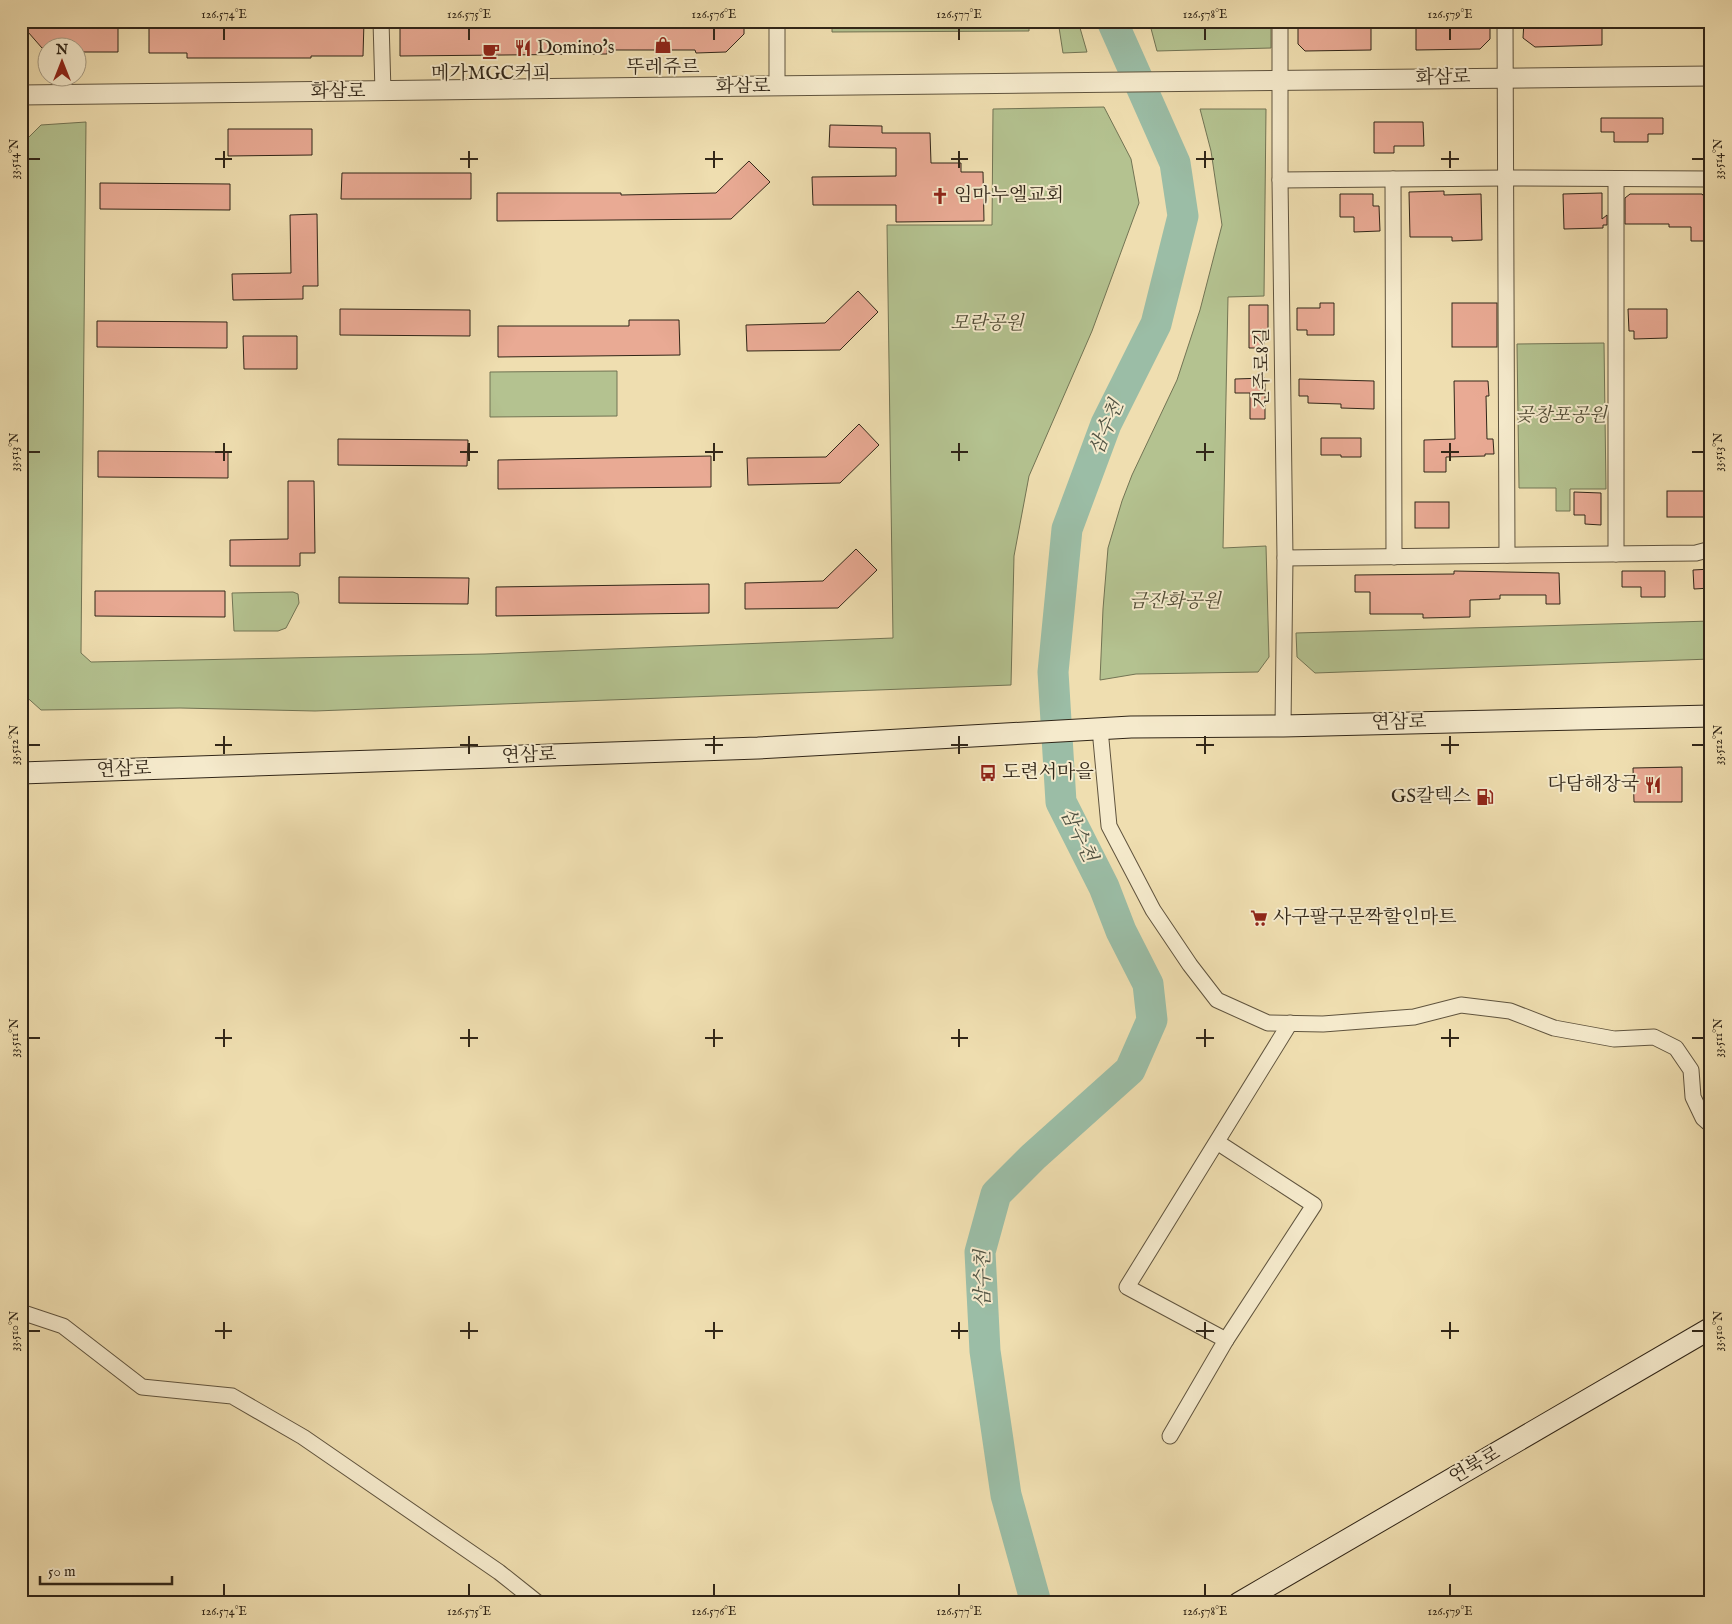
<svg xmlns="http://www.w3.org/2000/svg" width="1732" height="1624" viewBox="0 0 1732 1624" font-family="'IM FELL English','Noto Serif KR',serif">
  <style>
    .green { fill: #b4c290; stroke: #727454 }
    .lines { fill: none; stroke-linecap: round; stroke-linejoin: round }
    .river { stroke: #9bbda6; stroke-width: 31 }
    .building { fill: #e9aa94; stroke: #312618 }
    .minor-casing { stroke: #60543e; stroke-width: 17 }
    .tertiary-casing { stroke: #60543e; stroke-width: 21 }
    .secondary-casing { stroke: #312618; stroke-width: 23 }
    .minor { stroke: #f5eacc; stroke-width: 15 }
    .tertiary { stroke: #f5eacc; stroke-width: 19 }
    .secondary { stroke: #f5eacc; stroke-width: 21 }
    .ticks { fill: none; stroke: #312618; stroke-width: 2 }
    .labels { text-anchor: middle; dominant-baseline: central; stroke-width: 4; stroke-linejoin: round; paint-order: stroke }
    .poi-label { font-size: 19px; fill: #312618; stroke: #f5eacc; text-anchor: start }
    .street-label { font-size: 19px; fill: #312618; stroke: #f5eacc }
    .park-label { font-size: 19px; font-style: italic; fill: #524d36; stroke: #f5eacc }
    .water-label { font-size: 20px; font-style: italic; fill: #515343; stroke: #f5eacc }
    .neatline { fill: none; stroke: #312618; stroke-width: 2 }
    .ticks-label { font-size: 12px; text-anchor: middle; fill: #312618 }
  </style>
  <rect width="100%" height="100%" fill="#efdeb0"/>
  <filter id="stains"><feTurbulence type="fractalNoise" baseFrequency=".004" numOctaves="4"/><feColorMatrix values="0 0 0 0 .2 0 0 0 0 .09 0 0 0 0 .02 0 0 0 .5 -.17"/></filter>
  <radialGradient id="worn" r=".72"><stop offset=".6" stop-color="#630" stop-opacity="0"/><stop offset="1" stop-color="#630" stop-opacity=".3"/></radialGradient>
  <g class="green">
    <path d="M832 21H1029V31L832 32Z"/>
    <path d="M1058 21H1078L1087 52 1063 53Z"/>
    <path d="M1149 21H1271V48L1157 51Z"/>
    <path d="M1104 107 1131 159 1139 203 1092 331 1029 476 1014 556 1011 685 315 711 180 708 41 710 21 692V145L41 125 86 122 81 653 91 662 485 654 893 638 887 225H992L993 109Z"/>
    <path d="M1200 109H1266L1264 296 1228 297 1223 548 1266 546 1269 657 1258 672 1136 674 1100 680 1103 609 1108 548 1122 501 1132 475 1177 380 1200 310 1222 225 1211 151Z"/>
    <path d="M1604 343 1606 489H1570V511H1556V488H1519L1517 344Z"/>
    <path d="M617 371V416L490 417V372Z"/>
    <path d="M293 592 298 594 299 603 286 628 278 631H234L232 593Z"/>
    <path d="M1711 621V659L1315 673 1297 657 1296 633Z"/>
  </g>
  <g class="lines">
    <path class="river" d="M1036 1603 1006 1495 985 1351 980 1252 996 1194 1033 1157 1130 1070 1152 1020 1148 984 1121 931 1104 887 1061 802 1053 672 1067 529 1106 424 1156 324 1183 216 1175 163 1112 21"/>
  </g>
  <g class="building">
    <path d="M21 21H118V52H78V48H42L21 24Z"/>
    <path d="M149 21H364L363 56H311V58H187V53H149Z"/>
    <path d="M400 21H744V34L726 52 696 53 695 50H607V54L400 56Z"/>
    <path d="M1298 21H1371V50L1305 51 1298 44Z"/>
    <path d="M1416 21H1490V39L1480 49 1416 50Z"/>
    <path d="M1524 21H1602V45L1535 47 1523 38Z"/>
    <path d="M1601 118H1663V134H1648V142H1614V132H1601Z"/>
    <path d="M1374 122H1423L1424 146H1394V153H1374Z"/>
    <path d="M830 125 882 126V133H930L931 163H961V172H983L984 221 896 222V205H813L812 177 896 176V148L829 147Z"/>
    <path d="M228 129H312V155L228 156Z"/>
    <path d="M749 161 770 182 731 219 497 221V193H621V195L716 193Z"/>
    <path d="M342 173H471V199H341Z"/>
    <path d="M100 183 230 184V210L100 209Z"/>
    <path d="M1444 191V195L1481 194 1482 240 1452 241V237H1410L1409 192Z"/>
    <path d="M1602 193V219L1607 215V225H1603V228L1564 229 1563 194Z"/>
    <path d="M1340 194H1373V206H1379L1380 231 1354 232V217H1340Z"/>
    <path d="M1630 194H1702L1709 202V241H1691V227H1669V224H1625V198Z"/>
    <path d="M317 214 318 286H303V299L233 300 232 274 291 273 290 215Z"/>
    <path d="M858 291 878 312 840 350 747 351 746 325 825 323Z"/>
    <path d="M1320 303H1334V335H1307V330H1297V308H1320Z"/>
    <rect x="1452" y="303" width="45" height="44"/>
    <path d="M1249 305H1268V341H1264V348H1249Z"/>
    <path d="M340 309 470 310V336L340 335Z"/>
    <path d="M1628 309H1667V338L1634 339V331H1629Z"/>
    <path d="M629 320H679L680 355 498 357V326H629Z"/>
    <path d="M97 321 227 322V348L97 347Z"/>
    <path d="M243 336H297V369H244Z"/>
    <path d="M1265 378V419H1250V393H1235V379Z"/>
    <path d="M1299 379 1374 381V409L1341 408V404L1308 403V396H1299Z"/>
    <path d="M1454 381H1488L1489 396H1486L1487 439H1493L1494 454H1485V456L1446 457V472H1424V440L1455 439Z"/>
    <path d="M859 424 879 445 840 483 748 485 747 458 826 457Z"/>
    <path d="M1321 438H1361V457H1341V455H1321Z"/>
    <path d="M338 439 468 440 467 466 338 465Z"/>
    <path d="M98 451 228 452V478L98 477Z"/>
    <path d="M711 456V487L498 489V460Z"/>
    <path d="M288 481H314L315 553H300V566H230V540L288 539Z"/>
    <rect x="1667" y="491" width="42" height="26"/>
    <path d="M1574 492 1601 493V525L1585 524V515H1574Z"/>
    <rect x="1415" y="502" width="34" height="26"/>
    <path d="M856 549 877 570 838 608 745 609V583L823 581Z"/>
    <path d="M1711 569V588L1694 589 1693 570Z"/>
    <path d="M1454 571 1559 573 1560 604H1546V595H1500V599L1470 600V617L1423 618V614H1370V592H1355V575L1454 574Z"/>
    <path d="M1622 571H1665V597H1641V587H1622Z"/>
    <path d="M339 577 469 578 468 604 339 603Z"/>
    <path d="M709 584V613L496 616V587Z"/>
    <path d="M95 591H225V617L95 616Z"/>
    <path d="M1682 767V802H1634L1633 768Z"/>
  </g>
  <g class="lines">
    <g class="minor-casing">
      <g id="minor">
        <path d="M381 21 383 92"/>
        <path d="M777 21V87"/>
        <path d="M1280 21V180L1285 558 1696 553 1711 549"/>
        <path d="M1505 21 1507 555"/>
        <path d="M1393 179 1394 557"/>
        <path d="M1616 179V554"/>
        <path d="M1280 180 1506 178 1711 179"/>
        <path d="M1283 726 1285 558"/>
        <path d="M1100 729 1109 826 1153 910 1190 965 1217 1000 1268 1023 1323 1024 1414 1017 1461 1005 1510 1011 1554 1028 1614 1039 1654 1037 1676 1048 1691 1070 1693 1097 1703 1118 1711 1125"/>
        <path d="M1217 1142 1314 1205 1226 1340 1127 1287 1290 1023"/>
        <path d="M21 1312 63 1326 142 1387 232 1396 303 1437 499 1572 538 1603"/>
        <path d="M1170 1436 1226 1340"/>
      </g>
    </g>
    <g class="tertiary-casing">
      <path id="tertiary" d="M21 95C584 90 1148 79 1711 76"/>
    </g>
    <g class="secondary-casing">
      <g id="secondary">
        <path d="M21 773 758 748 1131 727 1283 726 1711 716"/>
        <path d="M1239 1603 1711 1328"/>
      </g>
    </g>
    <use href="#minor" class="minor"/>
    <use href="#tertiary" class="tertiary"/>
    <use href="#secondary" class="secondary"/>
  </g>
  <path class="ticks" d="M224 28V40M469 28V40M714 28V40M959 28V40M1205 28V40M1450 28V40M224 151V168M469 151V168M714 151V168M959 151V168M1205 151V168M1450 151V168M28 159H40M215 159H232M460 159H478M705 159H723M951 159H968M1196 159H1214M1441 159H1459M1692 159H1704M224 443V461M469 443V461M714 443V461M959 443V461M1205 443V461M1450 443V461M28 452H40M215 452H232M460 452H478M705 452H723M951 452H968M1196 452H1214M1441 452H1459M1692 452H1704M224 736V754M469 736V754M714 736V754M959 736V754M1205 736V754M1450 736V754M28 745H40M215 745H232M460 745H478M705 745H723M951 745H968M1196 745H1214M1441 745H1459M1692 745H1704M224 1029V1047M469 1029V1047M714 1029V1047M959 1029V1047M1205 1029V1047M1450 1029V1047M28 1038H40M215 1038H232M460 1038H478M705 1038H723M951 1038H968M1196 1038H1214M1441 1038H1459M1692 1038H1704M224 1322V1339M469 1322V1339M714 1322V1339M959 1322V1339M1205 1322V1339M1450 1322V1339M28 1331H40M215 1331H232M460 1331H478M705 1331H723M951 1331H968M1196 1331H1214M1441 1331H1459M1692 1331H1704M224 1584V1596M469 1584V1596M714 1584V1596M959 1584V1596M1205 1584V1596M1450 1584V1596"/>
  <defs>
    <g id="shop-bare" transform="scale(1.35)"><path d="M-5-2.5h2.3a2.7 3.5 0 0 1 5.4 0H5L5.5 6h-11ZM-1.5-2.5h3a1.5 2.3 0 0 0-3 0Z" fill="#8f2418" stroke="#f5eacc" stroke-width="2.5" paint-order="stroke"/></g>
    <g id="restaurant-bare" transform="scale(1.35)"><path d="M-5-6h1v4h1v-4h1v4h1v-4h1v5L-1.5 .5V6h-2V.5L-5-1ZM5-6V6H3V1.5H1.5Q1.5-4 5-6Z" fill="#8f2418" stroke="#f5eacc" stroke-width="2.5" paint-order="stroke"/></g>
    <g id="cafe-bare" transform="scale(1.35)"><path d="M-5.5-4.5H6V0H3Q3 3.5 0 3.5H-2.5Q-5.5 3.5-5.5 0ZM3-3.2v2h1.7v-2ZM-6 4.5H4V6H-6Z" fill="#8f2418" stroke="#f5eacc" stroke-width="2.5" paint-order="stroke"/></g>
    <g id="church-bare" transform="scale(1.35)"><path d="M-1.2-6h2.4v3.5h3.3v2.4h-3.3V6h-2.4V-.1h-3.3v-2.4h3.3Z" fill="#8f2418" stroke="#f5eacc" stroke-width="2.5" paint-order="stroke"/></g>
    <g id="bus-bare" transform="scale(1.35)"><path d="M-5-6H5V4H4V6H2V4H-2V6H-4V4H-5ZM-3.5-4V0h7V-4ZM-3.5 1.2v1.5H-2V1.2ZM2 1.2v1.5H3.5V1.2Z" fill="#8f2418" stroke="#f5eacc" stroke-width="2.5" paint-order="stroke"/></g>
    <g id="fuel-bare" transform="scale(1.35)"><path d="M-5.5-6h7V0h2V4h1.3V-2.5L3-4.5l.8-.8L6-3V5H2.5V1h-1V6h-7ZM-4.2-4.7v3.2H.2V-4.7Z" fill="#8f2418" stroke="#f5eacc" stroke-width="2.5" paint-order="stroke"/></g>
    <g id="supermarket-bare" transform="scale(1.35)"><path d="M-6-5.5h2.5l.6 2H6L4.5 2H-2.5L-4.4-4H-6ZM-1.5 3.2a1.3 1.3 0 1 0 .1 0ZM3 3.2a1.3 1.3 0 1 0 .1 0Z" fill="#8f2418" stroke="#f5eacc" stroke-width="2.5" paint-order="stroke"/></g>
  </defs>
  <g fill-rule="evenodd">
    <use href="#shop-bare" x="663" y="45"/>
    <use href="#restaurant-bare" x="523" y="48"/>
    <use href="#cafe-bare" x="491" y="51"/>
    <use href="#church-bare" x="940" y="196"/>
    <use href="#bus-bare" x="988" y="773"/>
    <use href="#restaurant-bare" x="1653" y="785"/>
    <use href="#fuel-bare" x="1485" y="797"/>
    <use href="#supermarket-bare" x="1259" y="918"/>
  </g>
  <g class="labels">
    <g class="poi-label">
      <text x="537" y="48">Domino's</text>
      <text x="663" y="68" text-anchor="middle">뚜레쥬르</text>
      <text x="491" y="74" text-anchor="middle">메가MGC커피</text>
      <text x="954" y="196">임마누엘교회</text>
      <text x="1002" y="773">도련서마을</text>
      <text x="1639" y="785" text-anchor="end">다담해장국</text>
      <text x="1471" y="797" text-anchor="end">GS칼텍스</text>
      <text x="1273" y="918">사구팔구문짝할인마트</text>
    </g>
    <g class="street-label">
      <text transform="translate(1443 78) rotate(-1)">화삼로</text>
      <text x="743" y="87">화삼로</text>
      <text x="338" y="92">화삼로</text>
      <text transform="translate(1263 368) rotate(-90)">건주로8길</text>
      <text transform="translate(1399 723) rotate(-1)">연삼로</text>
      <text transform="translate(529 756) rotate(-2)">연삼로</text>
      <text transform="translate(124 770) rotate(-2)">연삼로</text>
      <text transform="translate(1475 1466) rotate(-30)">연북로</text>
    </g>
    <g class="park-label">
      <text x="987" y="324">모란공원</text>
      <text x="1561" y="416">곶창포공원</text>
      <text x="1175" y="602">금잔화공원</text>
    </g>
    <g class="water-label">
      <text transform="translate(1107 428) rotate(-67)">삼수천</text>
      <text transform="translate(1078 835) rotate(64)">삼수천</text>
      <text transform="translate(983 1279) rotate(-90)">삼수천</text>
    </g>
  </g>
  <rect width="1732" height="1624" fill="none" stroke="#efdeb0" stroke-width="55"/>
  <g transform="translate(62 62)"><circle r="24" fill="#f5eacc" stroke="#a79c84"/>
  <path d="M0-4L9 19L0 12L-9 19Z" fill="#8f2418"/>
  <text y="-8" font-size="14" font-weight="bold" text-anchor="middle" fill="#312618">N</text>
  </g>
  <path d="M40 1576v8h132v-8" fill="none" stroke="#312618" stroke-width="2.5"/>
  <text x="48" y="1576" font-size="15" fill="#312618" stroke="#f5eacc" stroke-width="4" paint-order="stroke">50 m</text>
  <rect x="28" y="28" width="1676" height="1568" class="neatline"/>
  <g class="ticks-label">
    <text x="224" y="18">126.574°E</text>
    <text x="469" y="18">126.575°E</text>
    <text x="714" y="18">126.576°E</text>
    <text x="959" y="18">126.577°E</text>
    <text x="1205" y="18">126.578°E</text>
    <text x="1450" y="18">126.579°E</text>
    <text transform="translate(14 159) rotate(-90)" y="4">33.514°N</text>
    <text transform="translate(1718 159) rotate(-90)" y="4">33.514°N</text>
    <text transform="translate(14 452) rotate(-90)" y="4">33.513°N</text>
    <text transform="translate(1718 452) rotate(-90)" y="4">33.513°N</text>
    <text transform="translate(14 745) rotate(-90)" y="4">33.512°N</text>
    <text transform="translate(1718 745) rotate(-90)" y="4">33.512°N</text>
    <text transform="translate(14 1038) rotate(-90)" y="4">33.511°N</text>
    <text transform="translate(1718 1038) rotate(-90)" y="4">33.511°N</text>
    <text transform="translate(14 1331) rotate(-90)" y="4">33.510°N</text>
    <text transform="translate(1718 1331) rotate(-90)" y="4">33.510°N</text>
    <text x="224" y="1615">126.574°E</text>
    <text x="469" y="1615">126.575°E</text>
    <text x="714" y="1615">126.576°E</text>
    <text x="959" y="1615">126.577°E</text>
    <text x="1205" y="1615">126.578°E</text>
    <text x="1450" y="1615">126.579°E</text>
  </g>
  <rect width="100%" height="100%" filter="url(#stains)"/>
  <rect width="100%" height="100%" fill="url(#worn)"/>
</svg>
